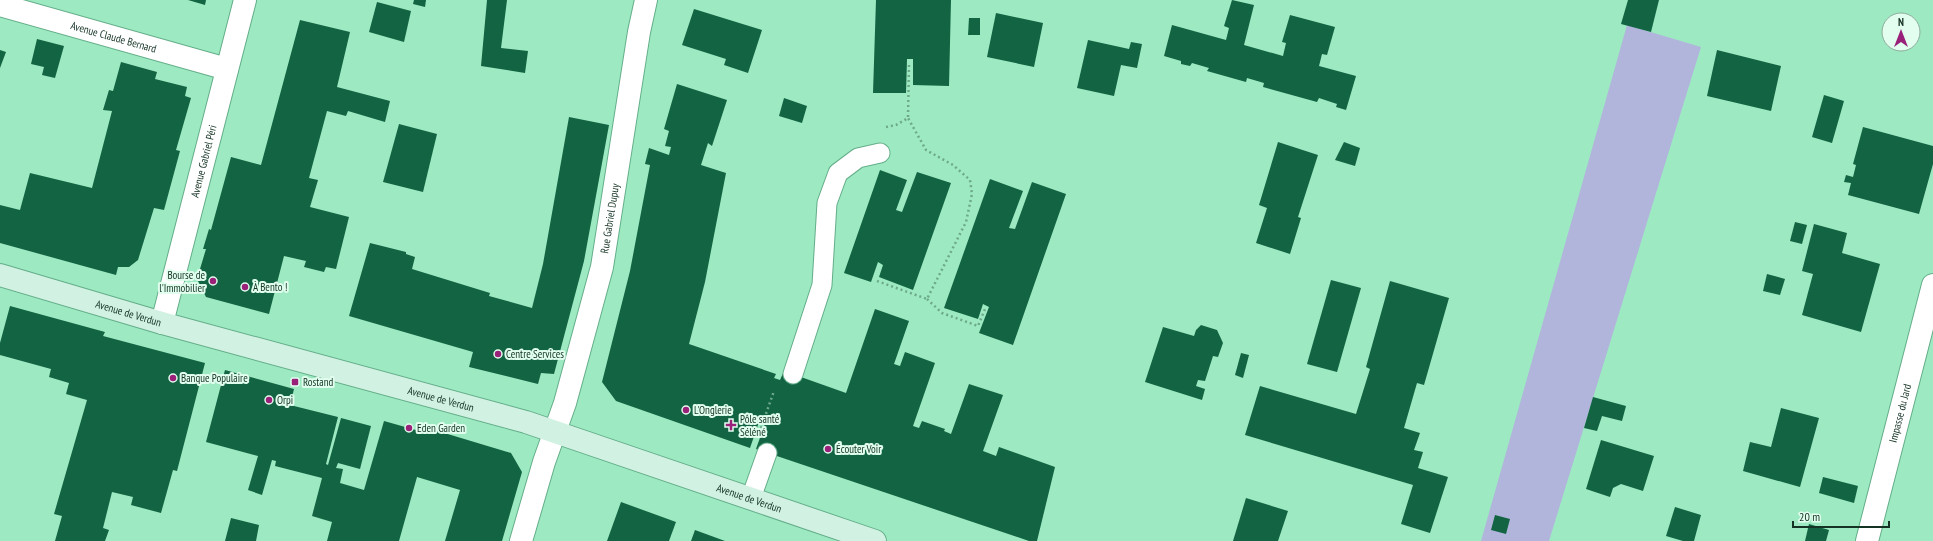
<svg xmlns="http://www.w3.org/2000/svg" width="1933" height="541" viewBox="0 0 1933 541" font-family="'PT Sans Narrow',sans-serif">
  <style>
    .green { fill: #b1b5dc }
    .building { fill: #126443 }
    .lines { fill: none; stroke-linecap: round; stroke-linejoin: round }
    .lane-casing { stroke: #64ae8a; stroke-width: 21 }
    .street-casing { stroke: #64ae8a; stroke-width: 24 }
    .secondary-casing { stroke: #64ae8a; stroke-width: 24 }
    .path { stroke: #6da98a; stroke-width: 2.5; stroke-dasharray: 2 3; stroke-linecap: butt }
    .lane { stroke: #fff; stroke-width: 19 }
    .street { stroke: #fff; stroke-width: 22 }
    .secondary { stroke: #d1f1e2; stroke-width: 22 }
    .poi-dot { fill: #9a217a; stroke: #e1feee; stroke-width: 1.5 }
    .labels { text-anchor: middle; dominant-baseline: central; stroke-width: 4; stroke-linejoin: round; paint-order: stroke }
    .street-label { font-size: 11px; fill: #143324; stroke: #e1feee }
    .poi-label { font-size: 11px; fill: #143324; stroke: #e1feee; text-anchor: start }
  </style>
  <rect width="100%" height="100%" fill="#9de9c1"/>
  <path class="green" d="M1627 25 1701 47 1549 541H1481Z"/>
  <g class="building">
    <path d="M188 0H206L205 5Z"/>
    <path d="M414 0H426L425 7 413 4Z"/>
    <path d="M487 0H507L501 48 528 51 525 73 481 66Z"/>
    <path d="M876 0H951L949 86 913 85V59H907L906 93H873Z"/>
    <path d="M1232 0 1254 5 1244 45 1283 56 1286 43 1282 42 1290 15 1335 27 1327 55 1322 54 1319 66 1356 76 1346 110 1336 107 1337 104 1319 98 1317 102 1263 87 1264 83 1247 78 1246 82 1207 71 1209 68 1192 63 1190 66 1181 64V61L1164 56 1172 25 1226 40 1229 28 1224 26Z"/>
    <path d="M1628 0H1659L1651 32 1621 24Z"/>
    <path d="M377 2 411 11 404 42 369 32Z"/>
    <path d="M694 9 762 30 748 73 724 65 726 59 682 45Z"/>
    <path d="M996 13 1043 23 1034 67 987 57Z"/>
    <path d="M969 18H980V35H968Z"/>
    <path d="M300 20 350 32 337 87 390 101 385 122 348 111 346 116 327 111 309 178 318 180 310 207 349 217 336 269 326 267 324 272 304 267 306 261 284 256 269 314 206 297 197 279 206 249H203L209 229 211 230 231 157 261 165Z"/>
    <path d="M37 39 64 46 55 78 42 75 44 67 31 64Z"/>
    <path d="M1088 40 1129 49 1131 42 1142 44 1137 68 1121 65 1114 96 1077 88Z"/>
    <path d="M0 50 6 52 0 68Z"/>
    <path d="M1717 50 1781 66 1771 111 1707 96Z"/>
    <path d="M121 62 157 72 155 79 187 87 185 96 191 98 176 150 180 151 164 210 154 208 138 260 129 267H118L116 275 0 243V205L20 210 30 173 92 188 112 111 103 110 109 90 113 91Z"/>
    <path d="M677 84 727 100 712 146 708 143 701 165 726 173 705 282 689 344 776 374 774 378 780 380 784 371 846 393 875 309 909 321 894 364 900 366 905 352 935 363 913 426 919 428 922 421 945 429 944 431 951 434 969 384 1003 395 983 451 996 456 999 447 1055 467 1037 541H1029L756 449 766 421 760 419 750 448 616 401 602 382 630 271 650 165 645 164 649 148 669 155 671 147 665 146 669 131 664 129Z"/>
    <path d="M1824 95 1844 101 1832 143 1812 137Z"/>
    <path d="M784 98 807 106 802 123 779 116Z"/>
    <path d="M569 117 609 125 584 261 554 374 541 373 538 384 469 367 473 352 349 316 370 243 406 252V254L415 257 412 269 490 293 489 296 532 308 543 264Z"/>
    <path d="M399 124 437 134 423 192 383 182Z"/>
    <path d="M1863 127 1933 146V164L1919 214 1848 195 1851 183 1844 182 1846 175 1853 177 1856 165 1853 164Z"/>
    <path d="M1278 142 1318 155 1298 217 1301 218 1290 254 1256 243 1267 208 1259 205Z"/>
    <path d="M1344 142 1360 148 1355 166 1335 160Z"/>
    <path d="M880 170 907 180 896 210 902 212 917 172 951 183 913 290 879 277 883 265 878 262 871 282 844 273Z"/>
    <path d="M990 179 1023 191 1009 228 1015 229 1032 182 1066 194 1013 345 979 333 989 307 983 304 978 319 944 308Z"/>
    <path d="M1795 222 1807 225 1802 244 1790 241Z"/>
    <path d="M1814 224 1847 233 1842 253 1880 264 1861 332 1802 315 1813 274 1802 271Z"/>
    <path d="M1767 274 1785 279 1780 295 1763 291Z"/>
    <path d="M1331 280 1361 288 1337 372 1307 364Z"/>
    <path d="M1390 281 1449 298 1424 385 1417 383 1404 428 1420 433 1414 450 1423 452 1418 468 1448 477 1430 533 1401 524 1413 485 1245 435 1260 386 1356 414 1370 369 1366 367Z"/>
    <path d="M10 306 105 332 103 336 205 363 177 471 173 470 161 513 131 505 133 497 112 492 103 528 109 530 105 541H55L62 516 54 514 87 400 66 394 69 383 49 377 51 369 0 355V343Z"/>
    <path d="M1201 325 1217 330 1223 343 1218 357 1213 356 1205 381 1198 380 1196 386 1205 389 1202 400 1145 382 1163 327 1194 336 1196 330Z"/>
    <path d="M1241 353 1249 355 1243 378 1235 375Z"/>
    <path d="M225 370 294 389 290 405 338 417 326 464 328 465 341 418 371 426 360 469 338 463 336 468 343 469 340 483 364 490 384 421 430 434 431 429 511 453 522 472 502 541H445L460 490 417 477 399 541H327L332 522 312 516 322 478 275 466 276 461 272 460 262 495 248 490 258 456 206 442Z"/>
    <path d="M1593 397 1626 406 1622 421 1602 416 1597 431 1584 428Z"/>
    <path d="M1781 408 1819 418 1800 487 1743 471 1750 442 1771 447Z"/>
    <path d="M1601 440 1654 456 1643 491 1621 484 1613 488 1610 497 1586 489Z"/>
    <path d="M1823 477 1858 486 1854 503 1819 493Z"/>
    <path d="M1246 498 1288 511 1278 541H1233Z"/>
    <path d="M621 502 676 522 669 541H607Z"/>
    <path d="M1675 507 1701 515 1694 541H1683L1666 536Z"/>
    <path d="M1495 515 1510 519 1506 534 1491 530Z"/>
    <path d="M231 518 259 525 256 541H225Z"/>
    <path d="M1809 524 1829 530 1826 541H1805Z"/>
    <path d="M695 530 725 541H691Z"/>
  </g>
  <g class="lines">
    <g class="lane-casing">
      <g id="lane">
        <path d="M793 374 822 285 827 203 838 173 858 158 880 153"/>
        <path d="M751 498 767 453"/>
      </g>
    </g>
    <g class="street-casing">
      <g id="street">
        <path id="s1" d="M0 5 227 69"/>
        <path id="s2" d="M162 323 245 0"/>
        <path id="s3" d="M521 541 544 462 565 403 602 267 639 32 646 0"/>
        <path id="s4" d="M1867 541 1933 285"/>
      </g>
    </g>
    <g class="secondary-casing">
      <g id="secondary">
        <path id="s5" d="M0 275 162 323 526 422 875 541"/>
      </g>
    </g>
    <g class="path">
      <path d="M886 127 896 125 908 118 909 64"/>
      <path d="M877 281 927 299 966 222 972 194 970 180 953 165 926 150 908 118"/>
      <path d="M927 299 942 313 978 326 985 309"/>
      <path d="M761 428 774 391"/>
    </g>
    <use href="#lane" class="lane"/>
    <use href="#street" class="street"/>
    <use href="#secondary" class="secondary"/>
  </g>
  <g class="poi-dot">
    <circle cx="213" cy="281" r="4"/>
    <circle cx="245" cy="287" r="4"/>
    <circle cx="498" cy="354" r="4"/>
    <circle cx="173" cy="378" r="4"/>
    <rect x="291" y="378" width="8" height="8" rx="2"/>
    <circle cx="269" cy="400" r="4"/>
    <circle cx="686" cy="410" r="4"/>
    <path d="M729 419h4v4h4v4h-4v4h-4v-4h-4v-4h4z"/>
    <circle cx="409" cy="428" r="4"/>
    <circle cx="828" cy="449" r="4"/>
  </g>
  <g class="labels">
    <g class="street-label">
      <text stroke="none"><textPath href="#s1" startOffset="118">Avenue Claude Bernard</textPath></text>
      <text stroke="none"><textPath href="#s2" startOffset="167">Avenue Gabriel Péri</textPath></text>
      <text stroke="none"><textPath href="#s3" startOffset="335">Rue Gabriel Dupuy</textPath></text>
      <text stroke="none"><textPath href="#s5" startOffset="134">Avenue de Verdun</textPath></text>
      <text stroke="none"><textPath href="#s5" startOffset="458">Avenue de Verdun</textPath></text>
      <text stroke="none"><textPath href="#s4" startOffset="132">Impasse du Jard</textPath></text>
      <text stroke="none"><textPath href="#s5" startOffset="782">Avenue de Verdun</textPath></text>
    </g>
    <g class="poi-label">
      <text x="205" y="275" text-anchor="end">Bourse de<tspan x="205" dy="13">l'Immobilier</tspan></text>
      <text x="253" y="287">À Bento !</text>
      <text x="506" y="354">Centre Services</text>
      <text x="181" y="378">Banque Populaire</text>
      <text x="303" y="382">Rostand</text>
      <text x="277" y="400">Orpi</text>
      <text x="694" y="410">L'Onglerie</text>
      <text x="740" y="419">Pôle santé<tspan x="740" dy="13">Séléné</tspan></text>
      <text x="417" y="428">Eden Garden</text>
      <text x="836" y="449">Écouter Voir</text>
    </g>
  </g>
  <g transform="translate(1901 32)"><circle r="19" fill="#e1feee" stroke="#8fad9d"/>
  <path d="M0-3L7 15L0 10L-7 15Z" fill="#9a217a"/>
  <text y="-6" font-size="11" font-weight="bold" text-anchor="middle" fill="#143324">N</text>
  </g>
  <path d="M1793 521v6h96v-6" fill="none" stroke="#143324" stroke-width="2"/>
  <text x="1799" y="521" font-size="12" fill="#143324" stroke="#e1feee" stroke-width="3" paint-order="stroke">20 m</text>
</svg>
